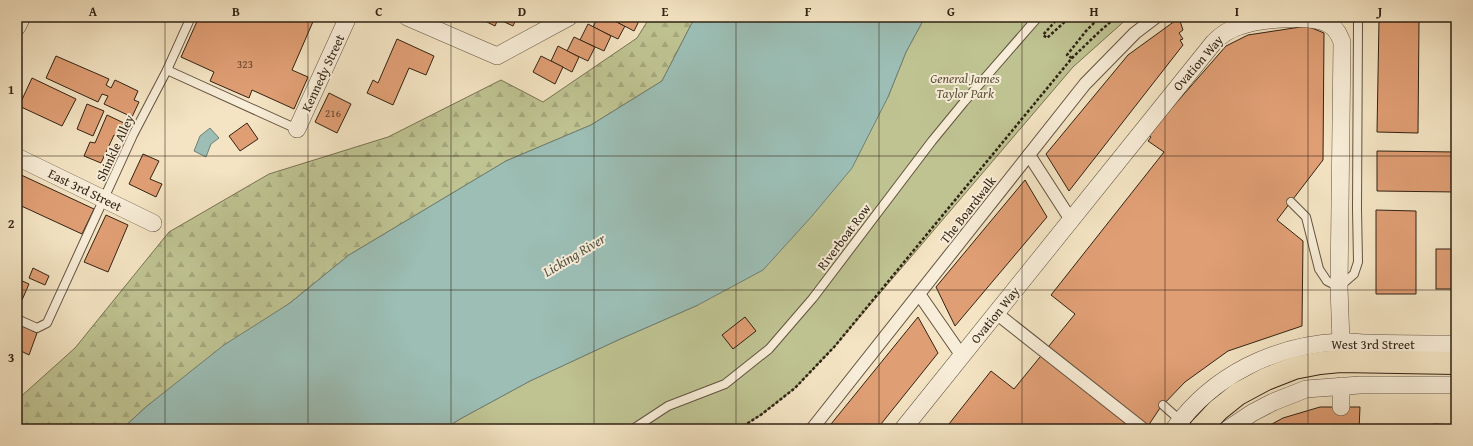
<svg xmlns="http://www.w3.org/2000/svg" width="1473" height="446" viewBox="0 0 1473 446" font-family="'Gentium Book Plus',serif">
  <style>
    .forest { fill: url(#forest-firs); stroke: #787353 }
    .park { fill: #bfc392; stroke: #787353 }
    .water { fill: #9cbeb5; stroke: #718075 }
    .building { fill: #e09e74; stroke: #312314 }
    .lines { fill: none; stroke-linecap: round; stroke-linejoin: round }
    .service-casing { stroke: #625340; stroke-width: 10 }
    .pedestrian-casing { stroke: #625340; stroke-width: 14 }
    .minor-casing { stroke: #625340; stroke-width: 18 }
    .primary-casing { stroke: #312314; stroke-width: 24 }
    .path { stroke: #312314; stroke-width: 2.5; stroke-dasharray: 3 2; stroke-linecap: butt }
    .service { stroke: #f8edd8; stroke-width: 8 }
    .pedestrian { stroke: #f8edd8; stroke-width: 12 }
    .minor { stroke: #f8edd8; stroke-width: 17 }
    .primary { stroke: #f4e4c3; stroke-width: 22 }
    .grid { fill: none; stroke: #312314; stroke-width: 1; stroke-opacity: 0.55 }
    .labels { text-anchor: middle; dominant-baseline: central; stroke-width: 4; stroke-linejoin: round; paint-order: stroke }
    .number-label { font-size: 11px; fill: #5d422c }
    .street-label { font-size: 13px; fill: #312314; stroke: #f8edd8 }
    .park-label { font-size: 13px; font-style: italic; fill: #5c533a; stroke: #f8edd8 }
    .water-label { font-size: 14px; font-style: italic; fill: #515244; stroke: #f8edd8 }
    .neatline { fill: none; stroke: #312314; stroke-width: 1.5 }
    .grid-label { font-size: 13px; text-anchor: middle; font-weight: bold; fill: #312314 }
  </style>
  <defs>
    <pattern id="forest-firs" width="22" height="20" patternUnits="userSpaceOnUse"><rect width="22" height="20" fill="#bfc392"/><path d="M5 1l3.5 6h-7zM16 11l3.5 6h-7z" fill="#a5a77d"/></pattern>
  </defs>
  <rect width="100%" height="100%" fill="#f4e4c3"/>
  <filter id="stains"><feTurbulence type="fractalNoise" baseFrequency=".005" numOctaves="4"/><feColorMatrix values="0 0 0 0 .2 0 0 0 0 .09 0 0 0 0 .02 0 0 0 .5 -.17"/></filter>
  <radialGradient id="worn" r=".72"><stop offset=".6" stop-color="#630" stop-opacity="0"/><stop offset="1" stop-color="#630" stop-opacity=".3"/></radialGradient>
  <path class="forest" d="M650 17H695L662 81 591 125 506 161 349 255 290 303 147 406 122 429H17V400L75 348 169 232 269 174 388 137 501 80 543 102 637 38Z"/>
  <path class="park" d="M925 17H1129L1073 67 835 346 795 388 762 414 739 429H444L460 419 530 381 618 340 698 305 888 97 906 52Z"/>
  <g class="water">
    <path d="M695 17H925L906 52 888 97 852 168 812 216 763 270 698 305 618 340 530 381 460 419 444 429H122L147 406 224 345 290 303 349 255 506 161 591 125 662 81Z"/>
    <path d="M210 128 219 138 211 144 206 157 194 151 200 136Z"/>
  </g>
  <g class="building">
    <path d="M199 17H315L292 70 308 77 294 109 252 90 249 98 210 81 214 72 181 57Z"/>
    <path d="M477 17H517L513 26 498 19 495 26Z"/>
    <path d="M598 17H607L625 26 618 39 593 27Z"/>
    <path d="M607 17H641L634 31Z"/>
    <path d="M1179 18 1183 30 1179 33 1183 39 1180 40 1183 45 1069 191 1046 154 1128 55Z"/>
    <path d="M1379 20 1419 21 1418 133 1377 132Z"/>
    <path d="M588 24 611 36 604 51 580 40Z"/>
    <path d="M1307 26 1324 33 1323 160 1277 220 1303 241 1302 326 1228 351 1185 382 1160 408 1146 429H945L991 371 1014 389 1075 314 1051 295 1164 152 1148 141 1151 137 1145 133 1168 109 1170 110 1226 46 1248 35Z"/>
    <path d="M574 37 595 47 588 61 567 51Z"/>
    <path d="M397 39 434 56 426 75 409 68 393 105 367 93 373 80 378 83Z"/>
    <path d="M558 46 579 57 572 72 551 61Z"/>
    <path d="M56 56 109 79 106 85 111 88 115 80 138 91 134 100 139 102 132 117 104 104 108 96 102 94 98 102 46 78Z"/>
    <path d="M541 56 563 67 555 84 533 72Z"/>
    <path d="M32 78 76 99 62 126 19 106Z"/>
    <path d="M329 93 351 104 337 133 315 122Z"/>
    <path d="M87 104 104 111 93 136 77 129Z"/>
    <path d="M107 115 124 123 118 137 114 135 101 163 84 156 90 142 95 143Z"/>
    <path d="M247 123 258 139 240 151 229 136Z"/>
    <path d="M1377 151 1456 152V192L1377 191Z"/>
    <path d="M143 154 159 161 150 179 162 184 156 197 129 184Z"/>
    <path d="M17 173 94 209 82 234 17 204Z"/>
    <path d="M1025 180 1047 217 955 326 936 287Z"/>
    <path d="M1376 210 1416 211V294H1376Z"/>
    <path d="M106 215 128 225 108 272 84 262Z"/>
    <rect x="1436" y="249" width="20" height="40"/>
    <path d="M33 268 49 276 45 285 29 278Z"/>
    <path d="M18 279 29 284 22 300 17 297V282Z"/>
    <path d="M745 317 756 331 733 349 722 335Z"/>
    <path d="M918 317 938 353 877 429H827Z"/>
    <path d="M20 325 37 333 29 355 17 349V333Z"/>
    <path d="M1320 407H1360L1359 429H1263L1283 418Z"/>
    <path d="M1433 424 1456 425V429H1433Z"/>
  </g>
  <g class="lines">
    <g class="service-casing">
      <g id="service">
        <path d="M167 70 297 129"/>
        <path d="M1291 202 1306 217 1319 269 1327 281 1339 287 1354 274 1358 262 1357 209 1358 21"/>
        <path d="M17 319 37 328 47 323 133 135 167 70 191 17"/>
        <path d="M1163 405 1190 429"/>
        <path d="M633 429 668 406 725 384 769 349 813 298 932 141 964 102 1038 17"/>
      </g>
    </g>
    <g class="pedestrian-casing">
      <g id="pedestrian">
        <path d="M1029 155 1071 220"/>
        <path d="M919 294 962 356"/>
        <path d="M996 313 1143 429"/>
        <path d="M812 429 1085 84 1135 33 1156 17"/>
      </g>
    </g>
    <g class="minor-casing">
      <g id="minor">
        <path d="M407 17 497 56 569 17"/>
        <path d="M17 27 22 17"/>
        <path d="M297 129 348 17"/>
        <path d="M17 157 153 223"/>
        <path d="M1341 386V407"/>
        <path d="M903 429 1214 42C1221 35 1230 29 1240 26 1259 19 1313 14 1330 25 1337 29 1339 35 1342 42L1339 287 1341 342"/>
        <path d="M1174 429C1213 375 1275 345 1340 342 1349 341 1359 343 1368 343 1397 344 1427 344 1456 344"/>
        <path d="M1228 429 1252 413 1273 402 1306 389 1360 385H1456"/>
      </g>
    </g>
    <g class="primary-casing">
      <path id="primary" d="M1200 429 1218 410 1238 394 1266 379 1294 368 1320 363 1340 361 1456 363"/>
    </g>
    <g class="path">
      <path d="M1059 17 1043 35 1047 38 1070 17"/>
      <path d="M1072 58 1067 55 1086 31 1100 17"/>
      <path d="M739 429 762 414 795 388 835 346 1072 58 1099 32 1116 17"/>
    </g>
    <use href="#service" class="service"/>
    <use href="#pedestrian" class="pedestrian"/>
    <use href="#minor" class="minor"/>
    <use href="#primary" class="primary"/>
  </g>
  <path class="grid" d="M165 17V429M308 17V429M451 17V429M594 17V429M736 17V429M879 17V429M1022 17V429M1165 17V429M1308 17V429M17 156H1456M17 290H1456"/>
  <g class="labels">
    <g class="number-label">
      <text x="245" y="64">323</text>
      <text x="333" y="113">216</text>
    </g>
    <g class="street-label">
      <text transform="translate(1198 63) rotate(-49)">Ovation Way</text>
      <text transform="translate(323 73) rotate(-65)">Kennedy Street</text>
      <text transform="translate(115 148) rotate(-65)">Shinkle Alley</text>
      <text transform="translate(85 190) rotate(26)">East 3rd Street</text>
      <text transform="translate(968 210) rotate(-52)">The Boardwalk</text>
      <text transform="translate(844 237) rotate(-53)">Riverboat Row</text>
      <text transform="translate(995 315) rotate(-51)">Ovation Way</text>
      <text x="1373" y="344">West 3rd Street</text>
    </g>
    <g class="park-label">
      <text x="965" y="78">General James<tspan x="965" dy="15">Taylor Park</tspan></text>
    </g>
    <g class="water-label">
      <text transform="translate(574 255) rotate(-31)">Licking River</text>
    </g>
  </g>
  <rect width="1473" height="446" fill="none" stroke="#f4e4c3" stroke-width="44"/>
  <rect x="22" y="22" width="1429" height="402" class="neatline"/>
  <g class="grid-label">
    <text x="93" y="16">A</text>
    <text x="236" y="16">B</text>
    <text x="379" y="16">C</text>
    <text x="522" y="16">D</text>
    <text x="665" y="16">E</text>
    <text x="808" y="16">F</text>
    <text x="951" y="16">G</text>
    <text x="1094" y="16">H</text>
    <text x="1237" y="16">I</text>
    <text x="1380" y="16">J</text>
    <text x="11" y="94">1</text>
    <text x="11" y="228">2</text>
    <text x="11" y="362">3</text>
  </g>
  <rect width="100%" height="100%" filter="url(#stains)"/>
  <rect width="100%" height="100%" fill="url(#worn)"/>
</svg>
